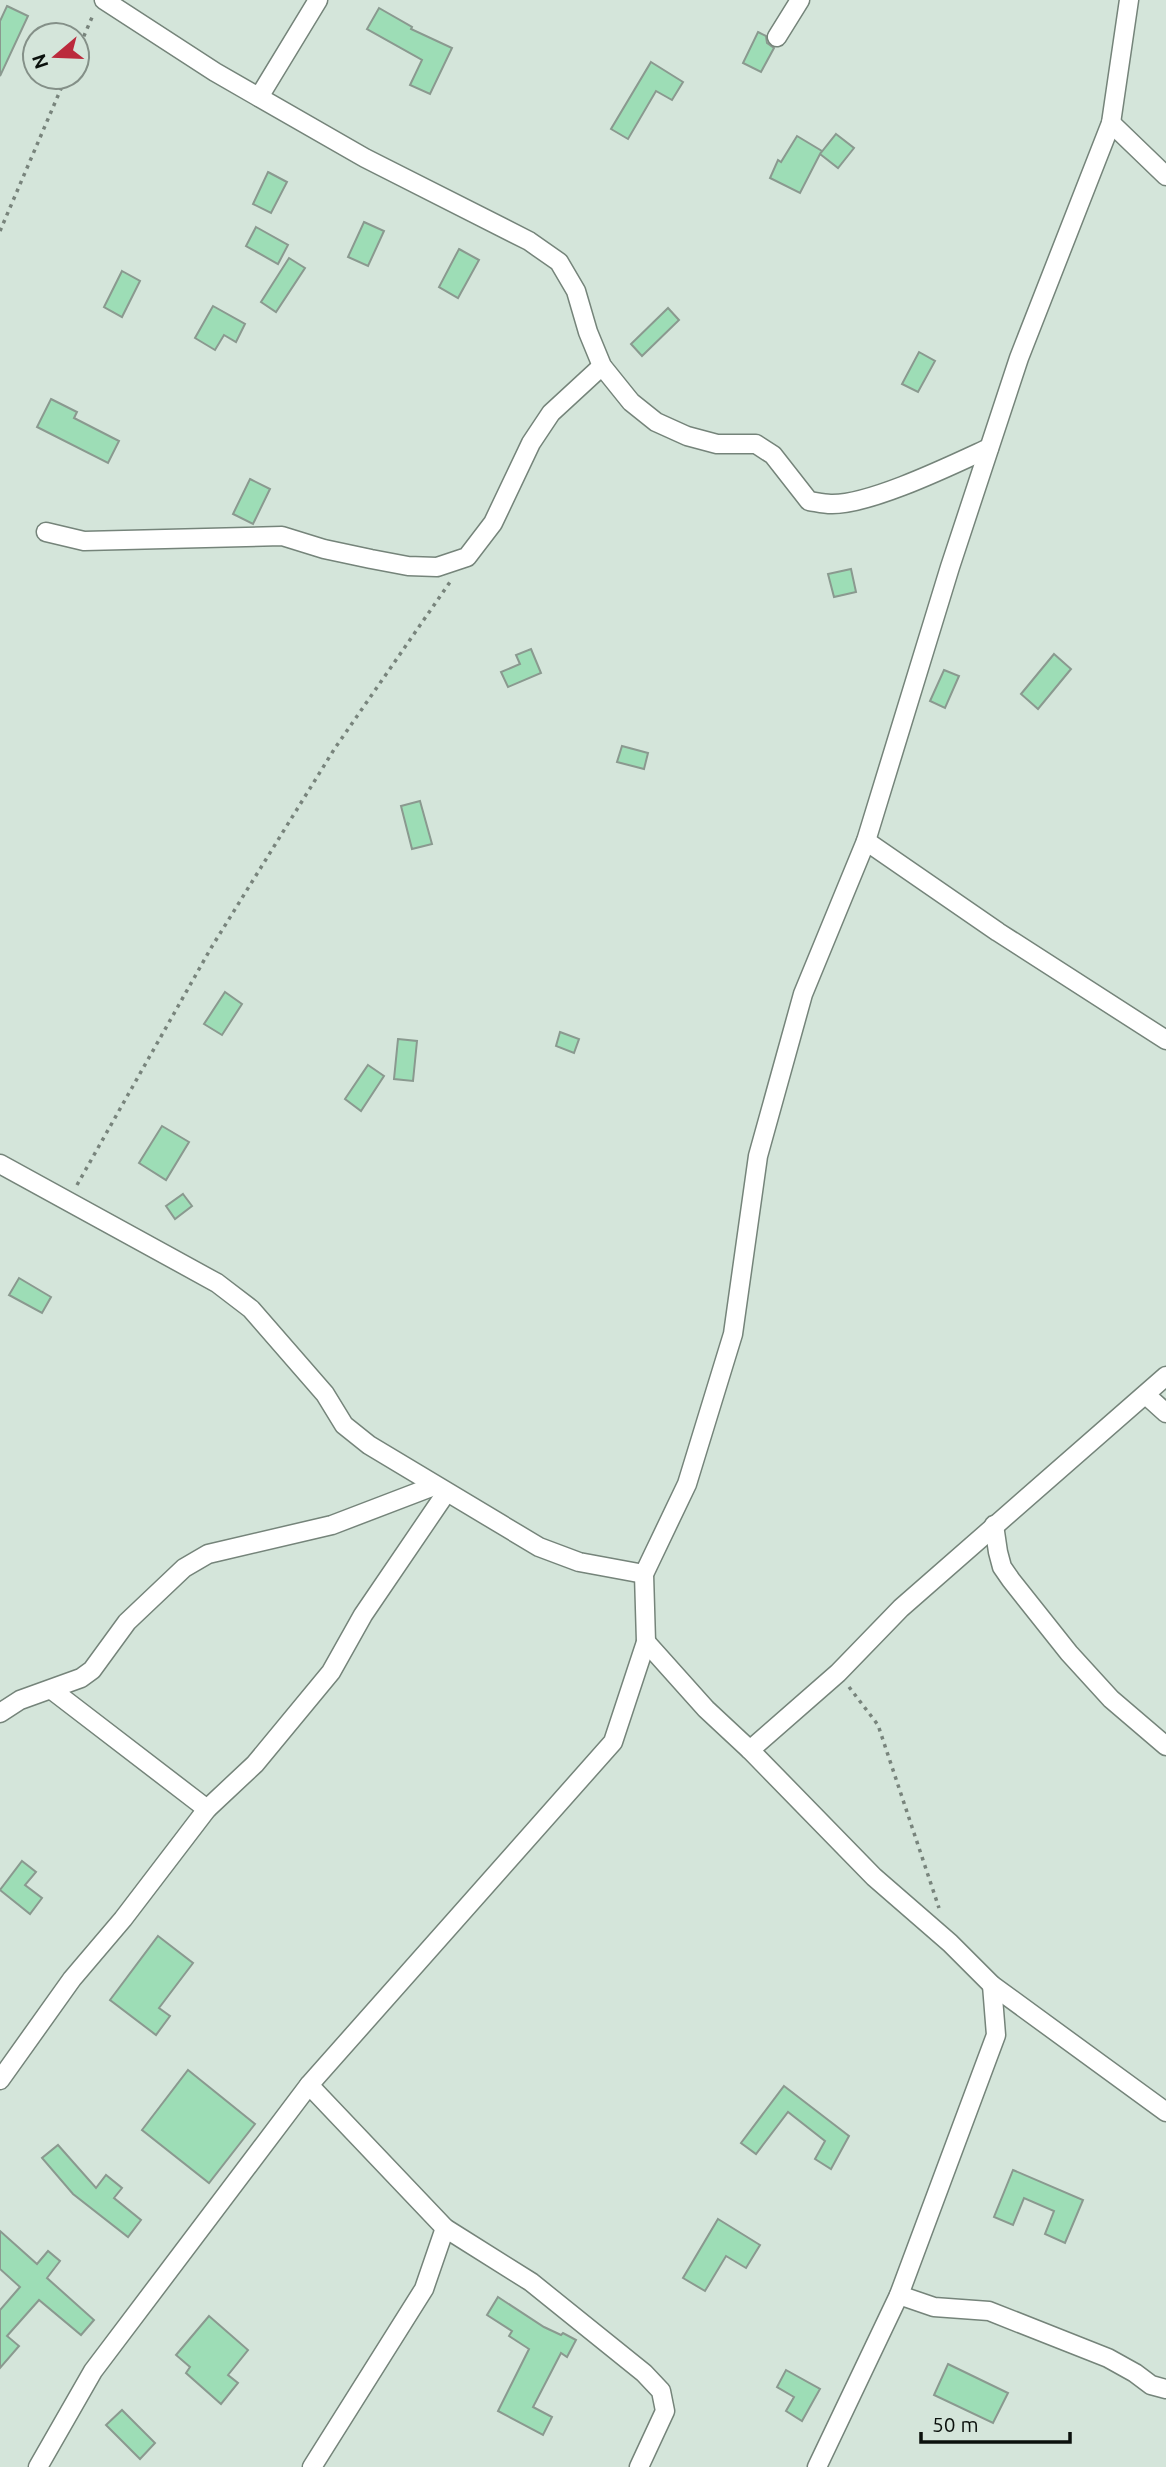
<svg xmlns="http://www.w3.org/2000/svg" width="1166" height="2467" viewBox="0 0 1166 2467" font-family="Ubuntu,sans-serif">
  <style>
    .building { fill: #9dddb6; stroke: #8a998f; stroke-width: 2 }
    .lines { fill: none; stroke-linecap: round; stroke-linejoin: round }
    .minor-casing { stroke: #75847a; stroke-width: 21 }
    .path { stroke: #78847c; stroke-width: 3.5; stroke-dasharray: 3.5 5; stroke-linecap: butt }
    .minor { stroke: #fff; stroke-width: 18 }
  </style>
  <rect width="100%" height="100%" fill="#d4e5da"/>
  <g class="building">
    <path d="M7 6 28 16 0 76V21Z"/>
    <path d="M379 8 412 27 411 29 452 48 430 94 410 85 422 60 367 29Z"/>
    <path d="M758 32 766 36 767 43 774 48 761 72 743 63Z"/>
    <path d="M651 62 683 82 672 100 656 91 628 139 611 129Z"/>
    <path d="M836 134 854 148 838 168 820 154 800 193 770 178 778 160 781 162 797 136 822 151 820 154Z"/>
    <path d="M268 172 287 182 271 213 253 204Z"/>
    <path d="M364 222 384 231 368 266 348 257Z"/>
    <path d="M256 227 288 245 278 264 246 246Z"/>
    <path d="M459 249 479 260 458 298 439 287Z"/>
    <path d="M289 258 305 268 276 312 261 302Z"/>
    <path d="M122 271 140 281 122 317 104 307Z"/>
    <path d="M213 306 245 324 236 342 224 335 215 350 195 338Z"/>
    <path d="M668 308 679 320 642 356 631 344Z"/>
    <path d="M919 352 935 361 918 392 902 384Z"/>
    <path d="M51 399 77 412 74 418 119 441 108 463 37 427Z"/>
    <path d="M250 479 270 489 253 524 233 514Z"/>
    <path d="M851 569 856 592 834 597 828 574Z"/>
    <path d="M531 649 541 673 508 687 501 672 520 664 516 655Z"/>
    <path d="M1054 654 1071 669 1038 709 1021 694Z"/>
    <path d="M944 670 959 676 945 708 930 701Z"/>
    <path d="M622 746 648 753 644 769 617 762Z"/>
    <path d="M420 801 432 844 412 849 401 806Z"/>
    <path d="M225 992 242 1004 222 1035 204 1024Z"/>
    <path d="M560 1032 579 1039 574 1053 556 1046Z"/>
    <path d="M398 1039 417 1041 413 1081 394 1079Z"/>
    <path d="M368 1065 384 1076 361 1111 345 1099Z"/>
    <path d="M162 1126 189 1142 166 1180 139 1163Z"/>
    <path d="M183 1194 192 1206 175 1219 166 1206Z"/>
    <path d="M19 1278 51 1297 42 1313 9 1295Z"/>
    <path d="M22 1861 36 1872 25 1885 42 1898 30 1914 0 1890Z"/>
    <path d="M158 1936 193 1963 159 2008 170 2016 156 2035 110 2000Z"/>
    <path d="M188 2070 255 2124 209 2183 142 2130Z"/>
    <path d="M784 2086 849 2136 831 2169 815 2159 825 2141 788 2112 756 2154 741 2143Z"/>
    <path d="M58 2145 96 2188 106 2175 122 2188 114 2198 141 2220 128 2237 73 2194 42 2158Z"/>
    <path d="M1013 2170 1083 2200 1065 2243 1045 2234 1054 2211 1024 2198 1013 2225 994 2217Z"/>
    <path d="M718 2219 760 2245 746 2268 726 2256 705 2291 683 2278Z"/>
    <path d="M0 2231 37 2264 48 2251 60 2261 47 2278 94 2320 81 2335 39 2300 7 2336 19 2346 0 2368V2310L20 2287 0 2269Z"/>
    <path d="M498 2297 544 2327 561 2335 563 2333 576 2340 567 2357 561 2353 533 2407 552 2417 543 2435 498 2411 529 2349 509 2336 512 2331 487 2315Z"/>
    <path d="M209 2316 248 2350 228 2375 238 2383 221 2404 186 2373 190 2367 176 2355Z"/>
    <path d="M948 2364 1008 2393 993 2423 934 2395Z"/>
    <path d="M786 2370 820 2389 802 2421 786 2411 794 2397 777 2387Z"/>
    <path d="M122 2410 155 2443 140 2459 106 2425Z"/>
  </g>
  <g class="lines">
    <g class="minor-casing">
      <g id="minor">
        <path d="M104 0 215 72 365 158 529 241 559 262 576 291 588 332 602 366 631 402 656 422 687 436 717 444H756L773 455 809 501C816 502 824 504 831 504 870 505 952 465 989 448"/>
        <path d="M777 37 800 0"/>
        <path d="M259 97 318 0"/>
        <path d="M1111 123 1166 176"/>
        <path d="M46 532 84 541 282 536 324 549 371 559 408 566 437 567 467 557 493 523 531 443 551 413 602 366"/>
        <path d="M866 841 998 932 1166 1040"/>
        <path d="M0 1164 217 1283 251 1309 325 1394 344 1425 369 1445 539 1547 579 1562 644 1574"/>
        <path d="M1146 1395 1166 1413"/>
        <path d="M994 1525 998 1552 1002 1567 1011 1580 1069 1653 1111 1699 1166 1746"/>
        <path d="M646 1642 706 1709 750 1750 874 1877 950 1943 992 1985 1166 2112"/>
        <path d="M52 1690 207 1809"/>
        <path d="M0 1713 20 1700 81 1678 92 1670 127 1622 184 1568 208 1554 332 1525 434 1486"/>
        <path d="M750 1750 838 1673 901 1608 1166 1376"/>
        <path d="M0 2080 72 1979 123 1919 207 1809 255 1764 331 1672 363 1615 446 1493"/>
        <path d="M309 2085 445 2228 531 2282 644 2373 661 2391 665 2411 639 2467"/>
        <path d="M899 2295 934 2307 989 2311 1108 2358 1135 2373 1151 2385 1166 2389"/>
        <path d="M38 2467 93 2371 309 2085 613 1742 646 1642 644 1574 687 1484 733 1334 758 1156 803 994 866 841 950 567 1019 358 1111 123 1129 0"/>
        <path d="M312 2467 424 2289 445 2228"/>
        <path d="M817 2467 899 2295 996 2035 992 1985"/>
      </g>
    </g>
    <g class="path">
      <path d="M77 52 93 15"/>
      <path d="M0 231 66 77"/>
      <path d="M77 1185 211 948 335 748 450 582"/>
      <path d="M849 1687 878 1725 939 1908"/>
    </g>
    <use href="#minor" class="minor"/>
  </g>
  <g transform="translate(56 56) rotate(251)"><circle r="33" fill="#d4e5da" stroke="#849088" stroke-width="2"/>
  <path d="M0-5L12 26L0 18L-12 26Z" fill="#bb2a3c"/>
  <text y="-10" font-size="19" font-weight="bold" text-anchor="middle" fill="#0b110d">N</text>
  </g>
  <path d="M921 2432v10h149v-10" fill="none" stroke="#0b110d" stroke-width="3.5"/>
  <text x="932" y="2432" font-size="21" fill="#0b110d" stroke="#d4e5da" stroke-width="5" paint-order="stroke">50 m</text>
</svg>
